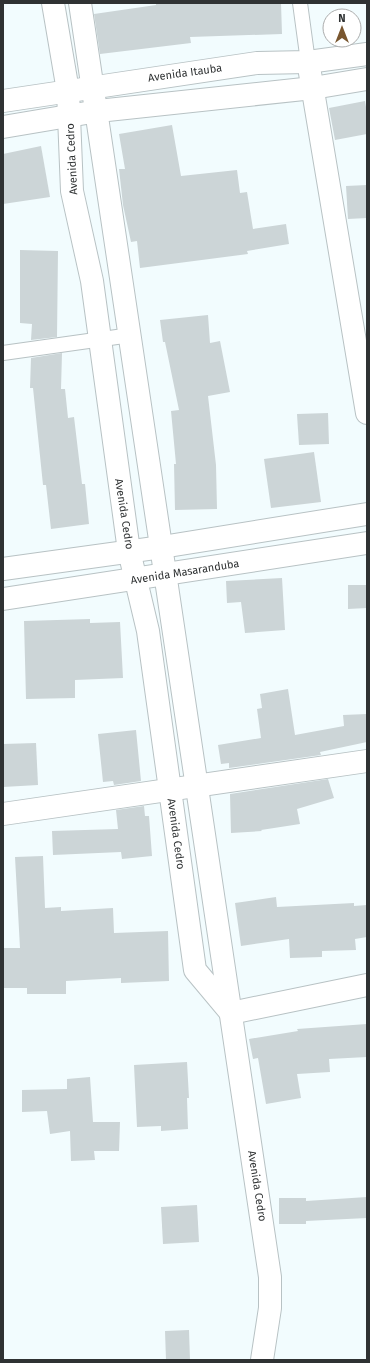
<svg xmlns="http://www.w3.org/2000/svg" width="370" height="1363" viewBox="0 0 370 1363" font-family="'Fira Sans',sans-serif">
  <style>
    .building { fill: #ccd5d7 }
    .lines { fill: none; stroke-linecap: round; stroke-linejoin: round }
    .lane-casing { stroke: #b8c2c4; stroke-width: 16 }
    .street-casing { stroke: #b8c2c4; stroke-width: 24 }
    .lane { stroke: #fff; stroke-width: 14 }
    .street { stroke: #fff; stroke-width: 22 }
    .labels { text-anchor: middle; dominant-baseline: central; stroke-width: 3; stroke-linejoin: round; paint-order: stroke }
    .street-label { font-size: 11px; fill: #2f3233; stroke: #fff }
  </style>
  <rect width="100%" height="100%" fill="#f2fcfe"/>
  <g class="building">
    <path d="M156 3H281L282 34 190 37 191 43 100 54 94 14 156 5Z"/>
    <path d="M365 101 367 113V134L335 140 329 108Z"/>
    <path d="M172 125 181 176 237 170 240 193 247 192 253 229 286 224 289 244 247 251 248 254 140 268 137 241 131 242 123 205 119 169H125L119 134Z"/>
    <path d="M41 146 50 197 3 204V154Z"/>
    <path d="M367 185V218L348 219 346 186Z"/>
    <path d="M20 250 58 251 57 337 31 340 32 324 20 323Z"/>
    <path d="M208 315 210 343 220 341 230 392 208 396 216 465 217 509 175 510 174 464H176L171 411 179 410 165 342H163L160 320Z"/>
    <path d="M62 353 61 389H65L68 418 74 417 82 484H85L89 524 51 529 46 485H43L33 388H30L31 358Z"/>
    <path d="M328 413 329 444 299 445 297 414Z"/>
    <path d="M314 452 321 502 271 508 264 459Z"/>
    <path d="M282 578 285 630 245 633 241 602 227 603 226 581Z"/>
    <path d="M348 585H367V608L348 609Z"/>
    <path d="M90 619V623L120 622 123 678 75 680V698L26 699 24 621Z"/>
    <path d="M288 689 295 735 344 726 343 715 367 714V742L320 752 321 755 229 768V763L221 764 218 745 261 738 257 709 262 708 260 694Z"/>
    <path d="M136 730 141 781 114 785 113 781 103 782 98 734Z"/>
    <path d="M36 743 38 785 3 787V744Z"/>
    <path d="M328 779 334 798 297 809 300 824 261 830 262 831 231 833 230 794Z"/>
    <path d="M144 806 145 816H149L152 856 122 859 121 852 53 855 52 831 118 829 116 810Z"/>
    <path d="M43 856 45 908 61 907V911L113 908 114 933 168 931 169 981 121 983V978L66 981V994H27V988H3V948H20L15 857Z"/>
    <path d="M276 897 277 907 354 903V906L367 905V937L355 939 356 950 322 951V957L290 958 289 939 241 946 235 903Z"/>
    <path d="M367 1024V1057L329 1059 330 1072 297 1074 301 1098 266 1104 258 1058 253 1059 249 1039 298 1031 297 1029Z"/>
    <path d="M187 1062 189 1098H187L188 1129 161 1131V1126L137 1127 134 1065Z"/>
    <path d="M90 1077 93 1122H120L119 1151H94L95 1160 71 1161 70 1131 50 1134 47 1111 22 1112V1090L67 1089V1079Z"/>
    <path d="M367 1197V1218L306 1221V1224H279V1198H306V1201Z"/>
    <path d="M197 1205 199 1242 163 1244 161 1207Z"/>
    <path d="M189 1330 190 1360H166L165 1331Z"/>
  </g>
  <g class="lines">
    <g class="lane-casing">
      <g id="lane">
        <path d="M300 3 308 62"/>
        <path d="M3 353 131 335"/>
      </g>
    </g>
    <g class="street-casing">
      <g id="street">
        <path d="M53 3 68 91 72 191 92 281 129 551 148 631 195 970 231 1013"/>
        <path d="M80 3 270 1277V1308L262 1360"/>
        <path d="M310 73 367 413"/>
        <path d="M3 101 257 63 308 62 367 54"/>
        <path d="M3 127 98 111 313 88 367 79"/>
        <path d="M3 569 162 547 367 514"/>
        <path d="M3 599 367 543"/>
        <path d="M3 814 367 761"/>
        <path d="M231 1013 367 985"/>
      </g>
    </g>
    <use href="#lane" class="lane"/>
    <use href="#street" class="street"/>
  </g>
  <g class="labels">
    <g class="street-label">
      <text transform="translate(185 73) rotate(-8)">Avenida Itauba</text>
      <text transform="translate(72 159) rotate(-93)">Avenida Cedro</text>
      <text transform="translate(124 514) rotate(81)">Avenida Cedro</text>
      <text transform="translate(185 572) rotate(-9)">Avenida Masaranduba</text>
      <text transform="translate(176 834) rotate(82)">Avenida Cedro</text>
      <text transform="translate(257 1186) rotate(81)">Avenida Cedro</text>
    </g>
  </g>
  <rect width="370" height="1363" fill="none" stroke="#2f3233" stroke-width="8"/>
  <g transform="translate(342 28)"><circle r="19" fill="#ffffff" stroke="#acadad"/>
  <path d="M0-3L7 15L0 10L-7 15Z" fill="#79562f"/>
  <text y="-6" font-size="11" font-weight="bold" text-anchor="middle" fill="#2f3233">N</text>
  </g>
</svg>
